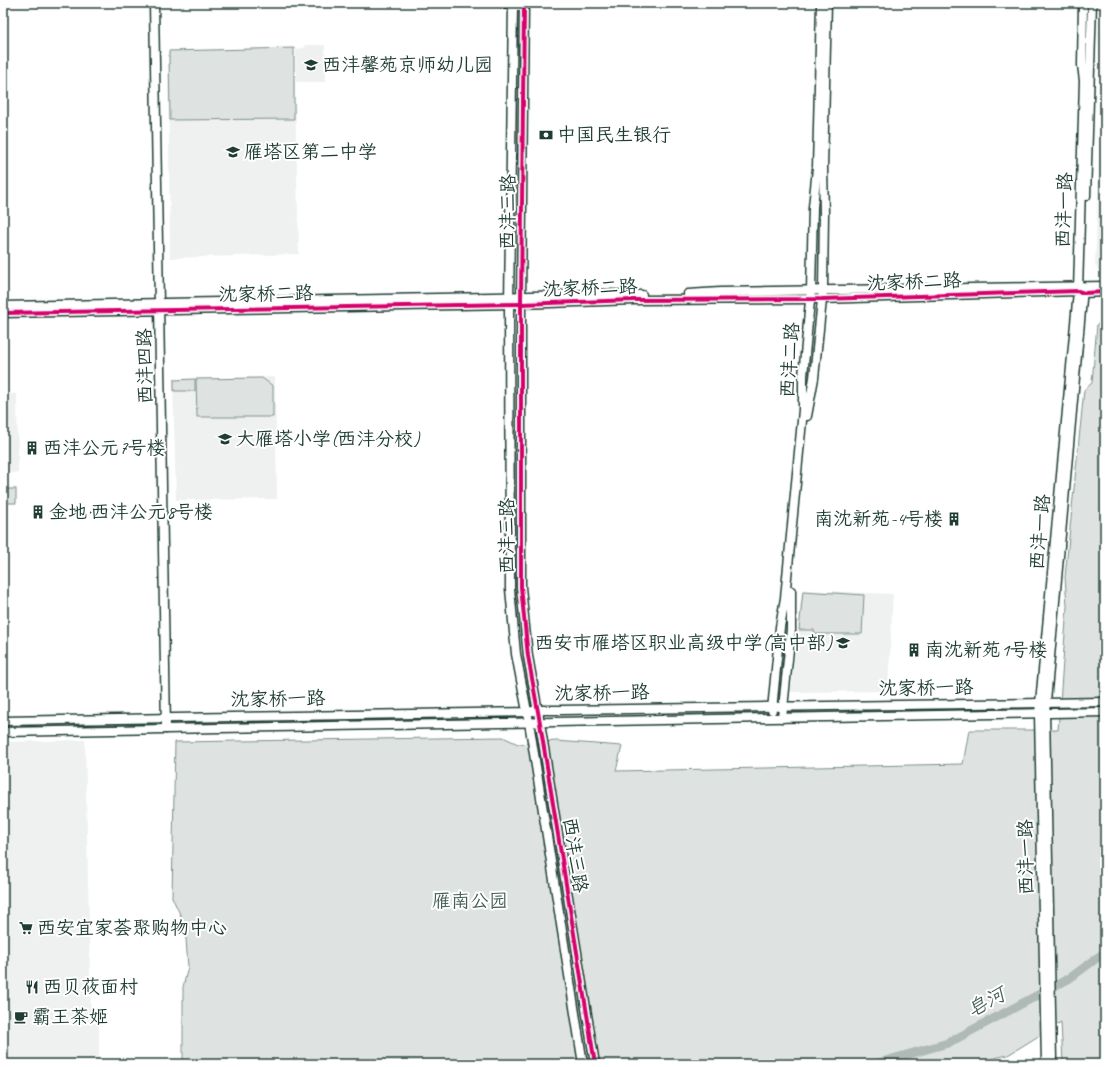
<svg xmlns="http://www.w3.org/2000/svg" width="1108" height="1067" viewBox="0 0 1108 1067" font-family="Caveat,'LXGW WenKai TC',sans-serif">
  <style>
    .built { fill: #eef1f0 }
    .green { fill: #dee3e2; stroke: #7e908b }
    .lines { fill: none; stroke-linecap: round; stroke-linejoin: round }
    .river { stroke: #afbab7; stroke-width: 9 }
    .secondary-casing { stroke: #1f3d34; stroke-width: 11 }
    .secondary { stroke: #fff; stroke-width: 8 }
    .cycleway-casing { stroke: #fff; stroke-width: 6 }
    .cycleway { stroke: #d6006c; stroke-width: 4 }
    .labels { text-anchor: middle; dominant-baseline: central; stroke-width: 4; stroke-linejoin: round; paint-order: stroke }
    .poi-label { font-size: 19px; fill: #1f3d34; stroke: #fff; text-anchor: start }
    .street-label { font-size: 19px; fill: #1f3d34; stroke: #fff }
    .park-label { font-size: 19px; fill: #455e57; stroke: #fff }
    .water-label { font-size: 20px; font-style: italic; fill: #4a625b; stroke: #fff }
  </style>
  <rect width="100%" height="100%" fill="#fff"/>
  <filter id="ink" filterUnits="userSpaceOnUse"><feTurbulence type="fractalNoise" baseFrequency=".025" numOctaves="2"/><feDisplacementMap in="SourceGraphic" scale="8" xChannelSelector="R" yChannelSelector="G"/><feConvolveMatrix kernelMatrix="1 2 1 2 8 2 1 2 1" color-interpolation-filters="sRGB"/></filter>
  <g filter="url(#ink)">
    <g class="built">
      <path d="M1105 13V275H1102L1095 266Z"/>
      <path d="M306 45H325L326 82H296V49L304 48Z"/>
      <path d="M294 48 299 254 170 258 168 50Z"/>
      <path d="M275 377 277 499 176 500 173 379Z"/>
      <path d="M3 394H17L18 473H3Z"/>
      <path d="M802 590 893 594 888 691 791 692Z"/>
      <path d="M85 740 91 1015 99 1028V1064H3V742Z"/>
    </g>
    <g class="green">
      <path d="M294 48V119L170 120 169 51Z"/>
      <path d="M1105 317V1064H1063L1061 1022 1008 1055 968 1064H183V987L188 967 185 925 172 897 175 742 503 737 518 744 556 741 622 746 616 771 963 764 969 730H1058L1067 606 1065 577 1084 390 1092 383 1097 324Z"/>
      <path d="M262 378 273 386V417H197L196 379Z"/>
      <path d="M195 379V391H174V380Z"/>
      <rect x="3" y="489" width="13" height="14"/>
      <path d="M803 591 864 595 862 634H815L814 630H799Z"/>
    </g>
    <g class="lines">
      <path class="river" d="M875 1064 948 1043 1070 978 1105 952"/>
      <g class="secondary-casing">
        <g id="secondary">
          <path d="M154 3 166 729"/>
          <path d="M503 3 518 6"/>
          <path d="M513 3 509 304 510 589 516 654 529 722 583 1064"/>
          <path d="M524 3 521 304V587L528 656 540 723 595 1064"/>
          <path d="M1086 196 1092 3"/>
          <path d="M688 294 720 292 837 290 1105 286"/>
          <path d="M3 306 492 297 604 294 642 295"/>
          <path d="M3 313 521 304 634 300 822 299 1078 291 1084 293 1105 292"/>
          <path d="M807 416 814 378 823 290 824 213 823 168 827 3"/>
          <path d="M772 710 780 627 785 598 803 410V376L811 290 813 207 817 168 821 3"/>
          <path d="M782 718 791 630V591"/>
          <path d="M3 721 528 712 538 710H561L1105 702"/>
          <path d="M3 732 1105 712"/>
          <path d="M1052 1060 1045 713 1083 288"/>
          <path d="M1046 1064 1039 714 1078 291 1084 81 1082 65 1083 3"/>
        </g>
      </g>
      <use href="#secondary" class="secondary"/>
      <g class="cycleway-casing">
        <g id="cycleway">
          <path d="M524 3 521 304V587L528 656 540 723 595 1064"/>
          <path d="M3 313 521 304 634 300 822 299 1078 291 1084 293 1105 292"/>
        </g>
      </g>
      <use href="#cycleway" class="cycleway"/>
    </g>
  </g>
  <defs>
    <g id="school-bare" transform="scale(1.08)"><path d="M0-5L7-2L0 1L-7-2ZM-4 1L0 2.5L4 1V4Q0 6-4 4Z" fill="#1f3d34" stroke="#fff" stroke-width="2.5" paint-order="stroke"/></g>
    <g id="bank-bare" transform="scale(1.08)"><path d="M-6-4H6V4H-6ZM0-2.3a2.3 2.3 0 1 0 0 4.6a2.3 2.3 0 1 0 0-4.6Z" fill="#1f3d34" stroke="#fff" stroke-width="2.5" paint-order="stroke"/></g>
    <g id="building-bare" transform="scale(1.08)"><path d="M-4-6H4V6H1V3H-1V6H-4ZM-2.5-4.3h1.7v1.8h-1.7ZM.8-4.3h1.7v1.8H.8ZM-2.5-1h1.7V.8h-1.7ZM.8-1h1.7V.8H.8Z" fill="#1f3d34" stroke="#fff" stroke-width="2.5" paint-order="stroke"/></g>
    <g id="supermarket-bare" transform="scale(1.08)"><path d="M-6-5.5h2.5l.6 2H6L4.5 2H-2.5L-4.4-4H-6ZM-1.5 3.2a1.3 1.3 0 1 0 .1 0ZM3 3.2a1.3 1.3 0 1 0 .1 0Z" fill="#1f3d34" stroke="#fff" stroke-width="2.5" paint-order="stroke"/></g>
    <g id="restaurant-bare" transform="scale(1.08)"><path d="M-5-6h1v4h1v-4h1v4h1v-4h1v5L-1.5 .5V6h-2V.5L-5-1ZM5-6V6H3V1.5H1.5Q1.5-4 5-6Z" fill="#1f3d34" stroke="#fff" stroke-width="2.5" paint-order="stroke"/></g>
    <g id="cafe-bare" transform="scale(1.08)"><path d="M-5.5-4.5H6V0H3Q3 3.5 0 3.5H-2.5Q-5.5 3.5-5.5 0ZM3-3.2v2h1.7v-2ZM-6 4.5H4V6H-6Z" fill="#1f3d34" stroke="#fff" stroke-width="2.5" paint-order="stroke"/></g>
  </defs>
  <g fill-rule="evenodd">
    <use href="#school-bare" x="311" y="65"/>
    <use href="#bank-bare" x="546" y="135"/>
    <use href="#school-bare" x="233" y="152"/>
    <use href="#school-bare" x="225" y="439"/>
    <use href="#building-bare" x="32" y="448"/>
    <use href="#building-bare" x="38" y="512"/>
    <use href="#building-bare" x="954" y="519"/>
    <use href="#school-bare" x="843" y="643"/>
    <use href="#building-bare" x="914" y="650"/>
    <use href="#supermarket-bare" x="26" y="928"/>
    <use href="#restaurant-bare" x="32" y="987"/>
    <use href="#cafe-bare" x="21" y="1017"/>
  </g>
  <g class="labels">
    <g class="poi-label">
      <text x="322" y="65">西沣馨苑京师幼儿园</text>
      <text x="557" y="135">中国民生银行</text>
      <text x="244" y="152">雁塔区第二中学</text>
      <text x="236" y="439">大雁塔小学(西沣分校)</text>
      <text x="43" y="448">西沣公元7号楼</text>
      <text x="49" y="512">金地·西沣公元8号楼</text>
      <text x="943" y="519" text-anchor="end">南沈新苑-4号楼</text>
      <text x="832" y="643" text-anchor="end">西安市雁塔区职业高级中学(高中部)</text>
      <text x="925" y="650">南沈新苑1号楼</text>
      <text x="37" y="928">西安宜家荟聚购物中心</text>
      <text x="43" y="987">西贝莜面村</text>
      <text x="32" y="1017">霸王茶姬</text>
    </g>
    <g class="street-label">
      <text transform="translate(1064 210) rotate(-88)">西沣一路</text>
      <text transform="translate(508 212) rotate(-89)">西沣三路</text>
      <text transform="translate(914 282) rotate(-2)">沈家桥二路</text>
      <text transform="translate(590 288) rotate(-2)">沈家桥二路</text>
      <text transform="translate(266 294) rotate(-1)">沈家桥二路</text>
      <text transform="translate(790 360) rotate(-86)">西沣二路</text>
      <text transform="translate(145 366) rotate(-91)">西沣四路</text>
      <text transform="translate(1040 532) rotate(-85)">西沣一路</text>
      <text transform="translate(507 536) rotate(-90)">西沣三路</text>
      <text transform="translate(926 688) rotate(-1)">沈家桥一路</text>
      <text transform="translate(602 693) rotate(-1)">沈家桥一路</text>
      <text transform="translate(278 699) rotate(-1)">沈家桥一路</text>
      <text transform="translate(575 855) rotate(81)">西沣三路</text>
      <text transform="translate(1026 857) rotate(-91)">西沣一路</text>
    </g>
    <g class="park-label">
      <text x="470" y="901">雁南公园</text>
    </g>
    <g class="water-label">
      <text transform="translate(986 1002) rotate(-28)">皂河</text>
    </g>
  </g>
  <rect width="1108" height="1067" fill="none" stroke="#fff" stroke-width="16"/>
  <rect x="8" y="8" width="1092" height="1051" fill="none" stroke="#1f3d34" stroke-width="1.5" filter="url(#ink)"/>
</svg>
